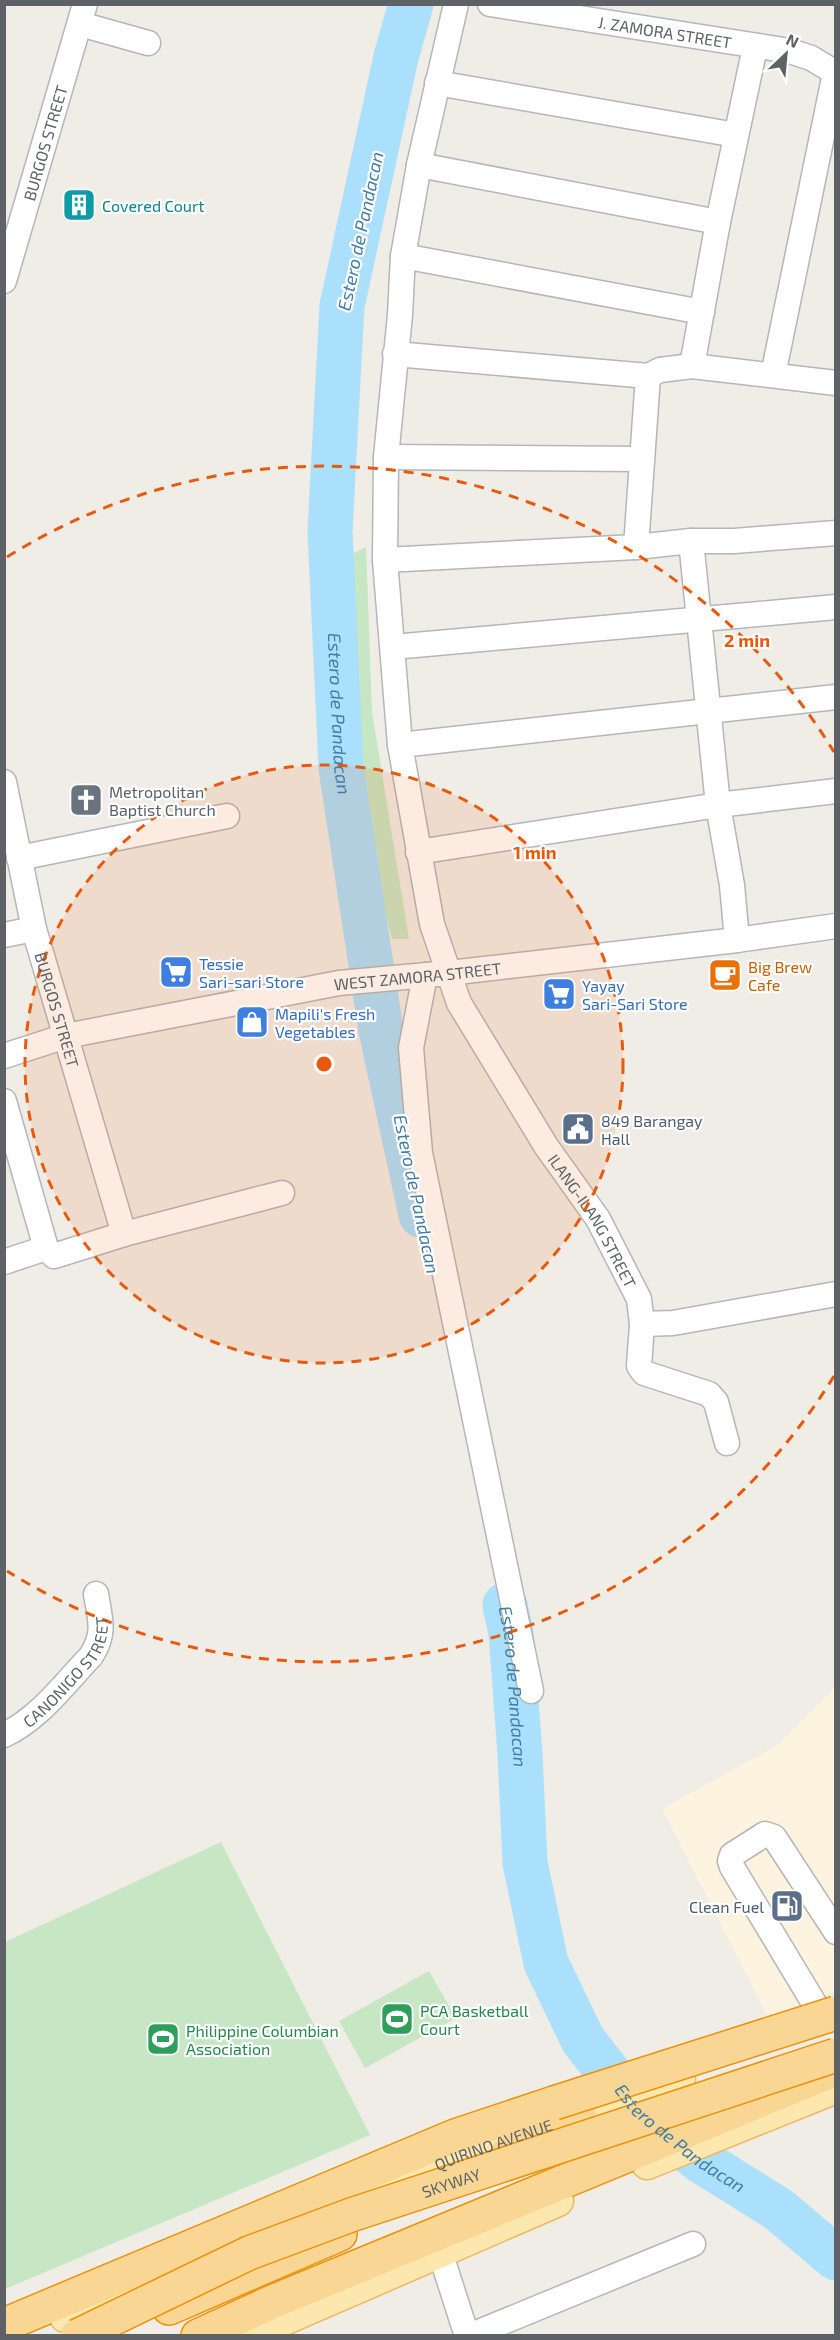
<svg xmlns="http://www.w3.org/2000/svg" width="840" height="2340" viewBox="0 0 840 2340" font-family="'Exo 2',sans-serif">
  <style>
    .commercial { fill: #fdf3de }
    .garden { fill: #c7e6c4 }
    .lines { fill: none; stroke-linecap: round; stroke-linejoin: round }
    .river { stroke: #aae0fc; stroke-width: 45 }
    .minor-casing { stroke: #b3b7ba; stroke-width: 27 }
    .major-casing { stroke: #ecb963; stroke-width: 33 }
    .highway-casing { stroke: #ec9109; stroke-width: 36 }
    .minor { stroke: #fff; stroke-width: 24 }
    .major { stroke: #fce8af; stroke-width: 30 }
    .highway { stroke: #f9d694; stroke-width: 33 }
    .highway-bridge-casing { stroke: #ec9109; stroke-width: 36; stroke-linecap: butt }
    .highway-bridge { stroke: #f9d694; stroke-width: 33 }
    .ring { fill: none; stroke: #e8590c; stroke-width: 3; stroke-dasharray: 10 8 }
    .labels { text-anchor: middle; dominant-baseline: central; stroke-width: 4.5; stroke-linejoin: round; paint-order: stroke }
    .street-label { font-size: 16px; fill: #5e6266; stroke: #fff }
    .culture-label { font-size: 16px; fill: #0d838f; stroke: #fff; text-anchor: start }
    .worship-label { font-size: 16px; fill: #5b616d; stroke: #fff; text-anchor: start }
    .shop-label { font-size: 16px; fill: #366cbe; stroke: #fff; text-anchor: start }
    .food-label { font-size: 16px; fill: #c56008; stroke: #fff; text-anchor: start }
    .service-label { font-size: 16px; fill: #4e5e75; stroke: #fff; text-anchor: start }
    .leisure-label { font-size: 16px; fill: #27864d; stroke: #fff; text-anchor: start }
    .water-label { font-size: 18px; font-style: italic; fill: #437ca5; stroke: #fff }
    .centre { fill: #e8590c; stroke: #fff; stroke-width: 3 }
    .ring-label { font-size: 18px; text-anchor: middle; font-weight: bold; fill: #e8590c; stroke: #fff; stroke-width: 4.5; stroke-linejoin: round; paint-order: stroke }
  </style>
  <rect width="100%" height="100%" fill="#efede6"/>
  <path class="commercial" d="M835 1687V1991L768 2017 662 1809 776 1746Z"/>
  <g class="garden">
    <path d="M366 547 372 712 409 939H392L370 853 347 636 352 554Z"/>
    <path d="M221 1842 370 2135 5 2289V1942Z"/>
    <path d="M429 1971 456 2018 365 2068 339 2021Z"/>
  </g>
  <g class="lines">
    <g class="river">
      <path id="s1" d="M411 4 396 57 342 306 330 531 341 768 381 1030 421 1215"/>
      <path id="s2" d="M505 1605 511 1633 520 1754 525 1863 546 1963 583 2040 638 2110 701 2161 778 2209 836 2258"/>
    </g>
    <g class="minor-casing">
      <g id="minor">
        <path id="s3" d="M456 4 419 165 403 256 400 315 386 457 385 560 400 745 432 924 459 1003 546 1146 598 1219 639 1299 642 1324 639 1366 644 1373 709 1394 716 1402 727 1443"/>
        <path id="s4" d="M490 4 790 51 811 58 836 73"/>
        <path d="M80 24 148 43"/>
        <path d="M437 83 736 135"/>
        <path d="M419 165 718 222"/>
        <path d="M403 256 702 312"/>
        <path id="s5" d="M4 281 85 4"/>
        <path d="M395 354 648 376 660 370 692 366 836 383"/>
        <path d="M692 366 718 222 755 47"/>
        <path d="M773 375 835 73"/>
        <path d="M386 457 641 459"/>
        <path d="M691 541 718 805 732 885 737 940"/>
        <path d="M636 547 648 376"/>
        <path d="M385 560 636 547 691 541H734L836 533"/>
        <path d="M393 647 836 607"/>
        <path d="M400 745 836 697"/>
        <path id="s6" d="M4 782 34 929 124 1234"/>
        <path d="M418 852 718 805 836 791"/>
        <path d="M19 858 227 816"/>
        <path d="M4 935 34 929"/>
        <path d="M425 975 411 1048 420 1153 531 1691"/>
        <path id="s7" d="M4 1056 66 1036 339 983 449 973 737 940 836 926"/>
        <path d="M4 1101 46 1248 54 1256 124 1234 282 1193"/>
        <path d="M4 1262 46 1248"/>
        <path d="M642 1324 673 1323 836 1294"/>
        <path id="s8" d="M4 1735C39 1719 65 1683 91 1656 106 1633 100 1619 96 1594"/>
        <path d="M823 2018 732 1867 730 1861 732 1855 765 1834 774 1837 836 1932"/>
        <path d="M440 2252 467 2336"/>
        <path d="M469 2336 693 2244"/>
      </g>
    </g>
    <g class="major-casing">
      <g id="major">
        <path d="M647 2164 836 2088"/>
        <path id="s9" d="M331 2207 456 2156 680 2079"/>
        <path d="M65 2317 192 2265"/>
        <path d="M247 2336 558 2201"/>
      </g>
    </g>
    <g class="highway-casing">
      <g id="highway">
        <path d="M505 2156 579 2115"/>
        <path d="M169 2308 340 2234"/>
        <path d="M4 2325 455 2136 554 2103"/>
        <path d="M198 2336 272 2302 834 2070"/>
      </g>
    </g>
    <use href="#minor" class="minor"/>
    <use href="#major" class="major"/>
    <use href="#highway" class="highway"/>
    <g class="highway-bridge-casing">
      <g id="highway-bridge">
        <path d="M554 2103 836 2013"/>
        <path id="s10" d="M77 2336 249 2253 351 2215 836 2055"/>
      </g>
    </g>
    <use href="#highway-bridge" class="highway-bridge"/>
  </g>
  <circle cx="324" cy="1064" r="299" fill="#e8590c" fill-opacity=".12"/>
  <g class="ring">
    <circle cx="324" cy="1064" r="299"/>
    <path d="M834 1376A598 598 0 0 1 7 1571M7 557A598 598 0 0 1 834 752"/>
  </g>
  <defs>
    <g id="building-square" transform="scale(1.725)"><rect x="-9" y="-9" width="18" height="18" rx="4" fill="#0f9aa8" stroke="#fff"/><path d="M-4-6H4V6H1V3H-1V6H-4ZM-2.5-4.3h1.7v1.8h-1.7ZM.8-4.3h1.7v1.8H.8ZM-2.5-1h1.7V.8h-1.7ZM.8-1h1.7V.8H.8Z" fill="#fff"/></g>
    <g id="church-square" transform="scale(1.725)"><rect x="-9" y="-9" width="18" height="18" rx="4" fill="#6b7280" stroke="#fff"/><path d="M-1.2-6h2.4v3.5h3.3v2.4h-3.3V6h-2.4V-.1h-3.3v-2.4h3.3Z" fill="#fff"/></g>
    <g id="supermarket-square" transform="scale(1.725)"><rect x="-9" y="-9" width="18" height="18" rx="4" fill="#3f7fe0" stroke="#fff"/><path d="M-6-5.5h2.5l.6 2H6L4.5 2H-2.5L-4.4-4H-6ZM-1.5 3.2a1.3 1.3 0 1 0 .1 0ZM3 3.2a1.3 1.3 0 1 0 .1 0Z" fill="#fff"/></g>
    <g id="cafe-square" transform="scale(1.725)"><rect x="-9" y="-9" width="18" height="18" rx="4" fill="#e8710a" stroke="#fff"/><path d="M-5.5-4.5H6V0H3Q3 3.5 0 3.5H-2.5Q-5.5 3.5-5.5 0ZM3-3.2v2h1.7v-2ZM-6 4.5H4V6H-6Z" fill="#fff"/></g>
    <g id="shop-square" transform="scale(1.725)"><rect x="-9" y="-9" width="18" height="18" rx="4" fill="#3f7fe0" stroke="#fff"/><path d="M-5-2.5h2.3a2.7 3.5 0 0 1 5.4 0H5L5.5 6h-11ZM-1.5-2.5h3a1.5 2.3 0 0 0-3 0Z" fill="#fff"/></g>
    <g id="civic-square" transform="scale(1.725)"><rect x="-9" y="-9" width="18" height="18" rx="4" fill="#5c6f8a" stroke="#fff"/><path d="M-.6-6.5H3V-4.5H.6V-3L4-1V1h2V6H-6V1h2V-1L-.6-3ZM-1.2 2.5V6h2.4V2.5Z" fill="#fff"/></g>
    <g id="fuel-square" transform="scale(1.725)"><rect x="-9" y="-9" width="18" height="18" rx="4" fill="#5c6f8a" stroke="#fff"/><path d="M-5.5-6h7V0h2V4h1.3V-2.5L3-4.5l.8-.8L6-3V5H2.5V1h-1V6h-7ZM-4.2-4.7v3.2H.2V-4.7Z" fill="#fff"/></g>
    <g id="stadium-square" transform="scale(1.725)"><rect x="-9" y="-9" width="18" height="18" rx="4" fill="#2e9e5b" stroke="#fff"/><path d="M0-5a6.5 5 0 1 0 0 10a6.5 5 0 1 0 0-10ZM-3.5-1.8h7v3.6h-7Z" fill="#fff"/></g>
  </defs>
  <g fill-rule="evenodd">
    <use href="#building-square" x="79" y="205"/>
    <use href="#church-square" x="86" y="800"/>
    <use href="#supermarket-square" x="176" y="972"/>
    <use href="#cafe-square" x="725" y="975"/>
    <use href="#supermarket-square" x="559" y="994"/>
    <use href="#shop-square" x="252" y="1022"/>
    <use href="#civic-square" x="578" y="1129"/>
    <use href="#fuel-square" x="787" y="1906"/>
    <use href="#stadium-square" x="397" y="2019"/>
    <use href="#stadium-square" x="163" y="2039"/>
  </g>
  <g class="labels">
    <g class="street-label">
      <text stroke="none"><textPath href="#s4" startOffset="177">J. ZAMORA STREET</textPath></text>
      <text stroke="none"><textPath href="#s5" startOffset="144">BURGOS STREET</textPath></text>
      <text stroke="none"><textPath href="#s7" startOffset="422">WEST ZAMORA STREET</textPath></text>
      <text stroke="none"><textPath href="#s6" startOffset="234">BURGOS STREET</textPath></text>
      <text stroke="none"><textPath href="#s3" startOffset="1269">ILANG-ILANG STREET</textPath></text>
      <text stroke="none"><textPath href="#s8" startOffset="92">CANONIGO STREET</textPath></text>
      <text stroke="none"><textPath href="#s9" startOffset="174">QUIRINO AVENUE</textPath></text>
      <text stroke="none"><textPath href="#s10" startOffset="405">SKYWAY</textPath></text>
    </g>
    <g class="culture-label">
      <text x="102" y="205">Covered Court</text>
    </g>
    <g class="worship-label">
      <text x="109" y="791">Metropolitan<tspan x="109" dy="18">Baptist Church</tspan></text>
    </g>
    <g class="shop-label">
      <text x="199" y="963">Tessie<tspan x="199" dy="18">Sari-sari Store</tspan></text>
      <text x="582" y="985">Yayay<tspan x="582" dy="18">Sari-Sari Store</tspan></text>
      <text x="275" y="1013">Mapili's Fresh<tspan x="275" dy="18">Vegetables</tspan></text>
    </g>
    <g class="food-label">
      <text x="748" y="966">Big Brew<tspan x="748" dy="18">Cafe</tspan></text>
    </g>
    <g class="service-label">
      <text x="601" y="1120">849 Barangay<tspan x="601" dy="18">Hall</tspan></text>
      <text x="764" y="1906" text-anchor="end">Clean Fuel</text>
    </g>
    <g class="leisure-label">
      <text x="420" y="2010">PCA Basketball<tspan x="420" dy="18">Court</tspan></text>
      <text x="186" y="2030">Philippine Columbian<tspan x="186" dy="18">Association</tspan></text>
    </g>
    <g class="water-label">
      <text transform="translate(360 231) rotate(-78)">Estero de Pandacan</text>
      <text stroke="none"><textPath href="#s1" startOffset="718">Estero de Pandacan</textPath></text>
      <text transform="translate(417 1194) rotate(78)">Estero de Pandacan</text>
      <text stroke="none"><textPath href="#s2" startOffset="82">Estero de Pandacan</textPath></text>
      <text stroke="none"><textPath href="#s2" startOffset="586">Estero de Pandacan</textPath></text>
    </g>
  </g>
  <circle cx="324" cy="1064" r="9" class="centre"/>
  <g class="ring-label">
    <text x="747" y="647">2 min</text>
    <text x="535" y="859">1 min</text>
  </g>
  <rect width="840" height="2340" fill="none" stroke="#5e6266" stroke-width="12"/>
  <g transform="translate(786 54) rotate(26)" stroke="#ffffff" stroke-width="4.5" paint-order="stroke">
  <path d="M0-4.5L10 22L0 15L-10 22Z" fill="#5e6266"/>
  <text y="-9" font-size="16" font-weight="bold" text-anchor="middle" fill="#5e6266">N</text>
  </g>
</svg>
